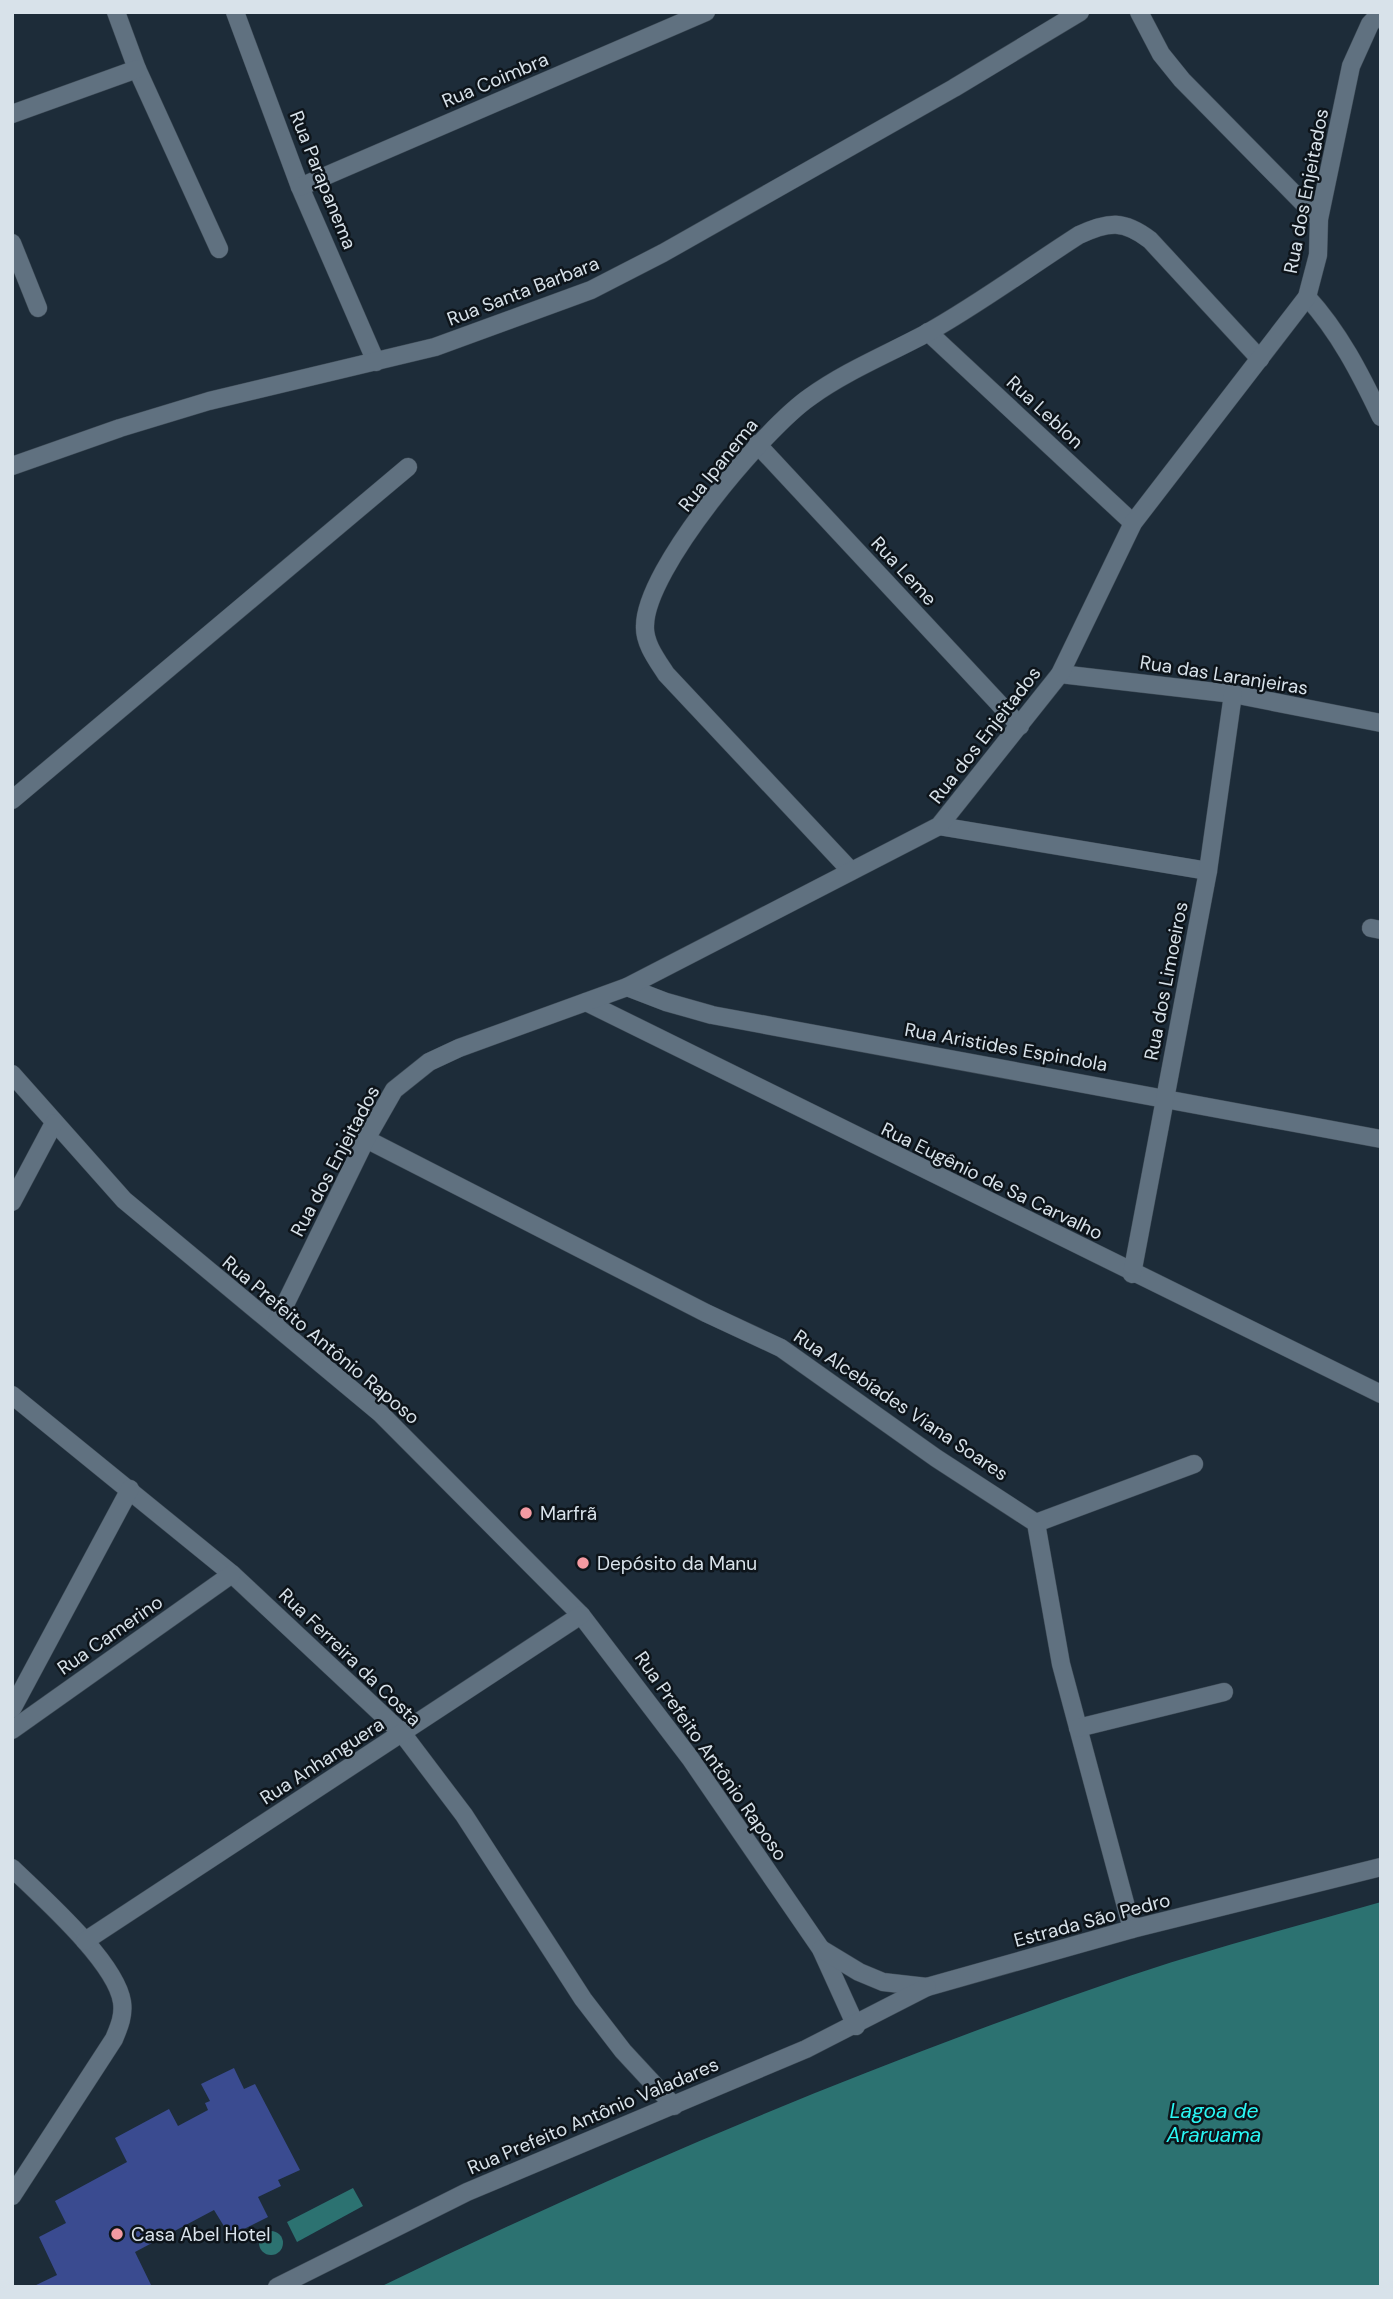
<svg xmlns="http://www.w3.org/2000/svg" width="1393" height="2299" viewBox="0 0 1393 2299" font-family="'DM Sans',sans-serif">
  <style>
    .water { fill: #2c7271 }
    .building { fill: #3a4b90 }
    .lines { fill: none; stroke-linecap: round; stroke-linejoin: round }
    .minor-casing { stroke: #3d4a55; stroke-width: 19 }
    .minor { stroke: #607180; stroke-width: 18 }
    .poi-dot { fill: #f49aa2; stroke: #0d141a; stroke-width: 2.5 }
    .labels { text-anchor: middle; dominant-baseline: central; stroke-width: 5; stroke-linejoin: round; paint-order: stroke }
    .street-label { font-size: 19px; fill: #d8e2ea; stroke: #0d141a }
    .poi-label { font-size: 19px; fill: #d8e2ea; stroke: #0d141a; text-anchor: start }
    .water-label { font-size: 21px; font-style: italic; fill: #2af7f4; stroke: #0d141a }
  </style>
  <rect width="100%" height="100%" fill="#1d2c39"/>
  <g class="water">
    <path d="M1381 1902V2287H380C618 2171 862 2068 1112 1982 1200 1951 1291 1928 1381 1902Z"/>
    <path d="M353 2188 363 2206 297 2242 287 2222Z"/>
    <circle cx="271" cy="2243" r="12"/>
  </g>
  <path class="building" d="M234 2068 244 2089 255 2084 300 2170 278 2180 281 2186 258 2197 268 2217 230 2236 214 2210 135 2252 152 2287H32L57 2275 39 2237 66 2223 55 2201 127 2162 115 2138 169 2109 178 2126 208 2110 205 2103 210 2101 201 2084Z"/>
  <g class="lines">
    <g class="minor-casing">
      <g id="minor">
        <path d="M116 12 137 69 219 249"/>
        <path d="M235 12 300 187 376 362"/>
        <path d="M1139 12 1161 54 1182 80 1319 219"/>
        <path d="M12 114 137 69"/>
        <path d="M300 187 706 12"/>
        <path d="M12 243 38 308"/>
        <path d="M1307 297C1339 332 1360 373 1381 417"/>
        <path d="M928 332 1133 523"/>
        <path d="M757 444 1020 726"/>
        <path d="M12 466 120 428 209 401 435 347 591 290 663 253 954 88 1080 12"/>
        <path d="M1060 674 1233 694 1381 723"/>
        <path d="M12 800 408 467"/>
        <path d="M939 826 1208 871"/>
        <path d="M851 871 666 674C657 660 644 643 645 626 645 569 764 429 810 397 846 371 888 354 927 333 979 304 1029 267 1079 235 1109 221 1124 220 1150 240L1260 359"/>
        <path d="M1371 928 1381 930"/>
        <path d="M627 987 666 1002 712 1015 1381 1139"/>
        <path d="M586 1002 1381 1394"/>
        <path d="M12 1074 124 1200 380 1413 581 1615 690 1758 821 1949 856 2026"/>
        <path d="M366 1139 706 1313 781 1348 936 1458 1036 1523 1061 1664 1132 1929"/>
        <path d="M12 1202 54 1123"/>
        <path d="M1132 1274 1208 871 1233 694"/>
        <path d="M275 1325 366 1139 394 1090 429 1062 459 1048 627 987 939 826 1060 674 1133 523 1307 297 1318 255 1319 219 1351 66 1370 24 1381 12"/>
        <path d="M12 1395 232 1574 402 1733 464 1815 583 1999 623 2051 674 2106"/>
        <path d="M1036 1523 1194 1464"/>
        <path d="M12 1709 130 1489"/>
        <path d="M1078 1728 1224 1692"/>
        <path d="M12 1730 232 1574"/>
        <path d="M12 1868C42 1897 116 1962 122 2002 124 2016 119 2027 114 2039L12 2196"/>
        <path d="M85 1941 581 1615"/>
        <path d="M821 1949 859 1972 883 1982 927 1987 1132 1929 1381 1867"/>
        <path d="M277 2287 467 2192 806 2049 927 1987"/>
      </g>
    </g>
    <use href="#minor" class="minor"/>
  </g>
  <g class="poi-dot">
    <circle cx="526" cy="1513" r="7"/>
    <circle cx="583" cy="1563" r="7"/>
    <circle cx="117" cy="2234" r="7"/>
  </g>
  <g class="labels">
    <g class="street-label">
      <text transform="translate(495 80) rotate(-23)">Rua Coimbra</text>
      <text transform="translate(323 180) rotate(68)">Rua Parapanema</text>
      <text transform="translate(1306 191) rotate(-79)">Rua dos Enjeitados</text>
      <text transform="translate(523 291) rotate(-21)">Rua Santa Barbara</text>
      <text transform="translate(1045 412) rotate(43)">Rua Leblon</text>
      <text transform="translate(718 465) rotate(-51)">Rua Ipanema</text>
      <text transform="translate(904 571) rotate(47)">Rua Leme</text>
      <text transform="translate(1224 675) rotate(9)">Rua das Laranjeiras</text>
      <text transform="translate(985 735) rotate(-52)">Rua dos Enjeitados</text>
      <text transform="translate(1166 981) rotate(-79)">Rua dos Limoeiros</text>
      <text transform="translate(1006 1047) rotate(10)">Rua Aristides Espindola</text>
      <text transform="translate(335 1161) rotate(-62)">Rua dos Enjeitados</text>
      <text transform="translate(992 1181) rotate(26)">Rua Eugênio de Sa Carvalho</text>
      <text transform="translate(321 1340) rotate(40)">Rua Prefeito Antônio Raposo</text>
      <text transform="translate(901 1405) rotate(34)">Rua Alcebíades Viana Soares</text>
      <text transform="translate(110 1635) rotate(-35)">Rua Camerino</text>
      <text transform="translate(350 1657) rotate(44)">Rua Ferreira da Costa</text>
      <text transform="translate(711 1756) rotate(55)">Rua Prefeito Antônio Raposo</text>
      <text transform="translate(322 1761) rotate(-33)">Rua Anhanguera</text>
      <text transform="translate(1092 1920) rotate(-15)">Estrada São Pedro</text>
      <text transform="translate(593 2116) rotate(-23)">Rua Prefeito Antônio Valadares</text>
    </g>
    <g class="poi-label">
      <text x="540" y="1513">Marfrã</text>
      <text x="597" y="1563">Depósito da Manu</text>
      <text x="131" y="2234">Casa Abel Hotel</text>
    </g>
    <g class="water-label">
      <text x="1214" y="2111">Lagoa de<tspan x="1214" dy="24">Araruama</tspan></text>
    </g>
  </g>
  <rect width="1393" height="2299" fill="none" stroke="#d8e2ea" stroke-width="28"/>
</svg>
